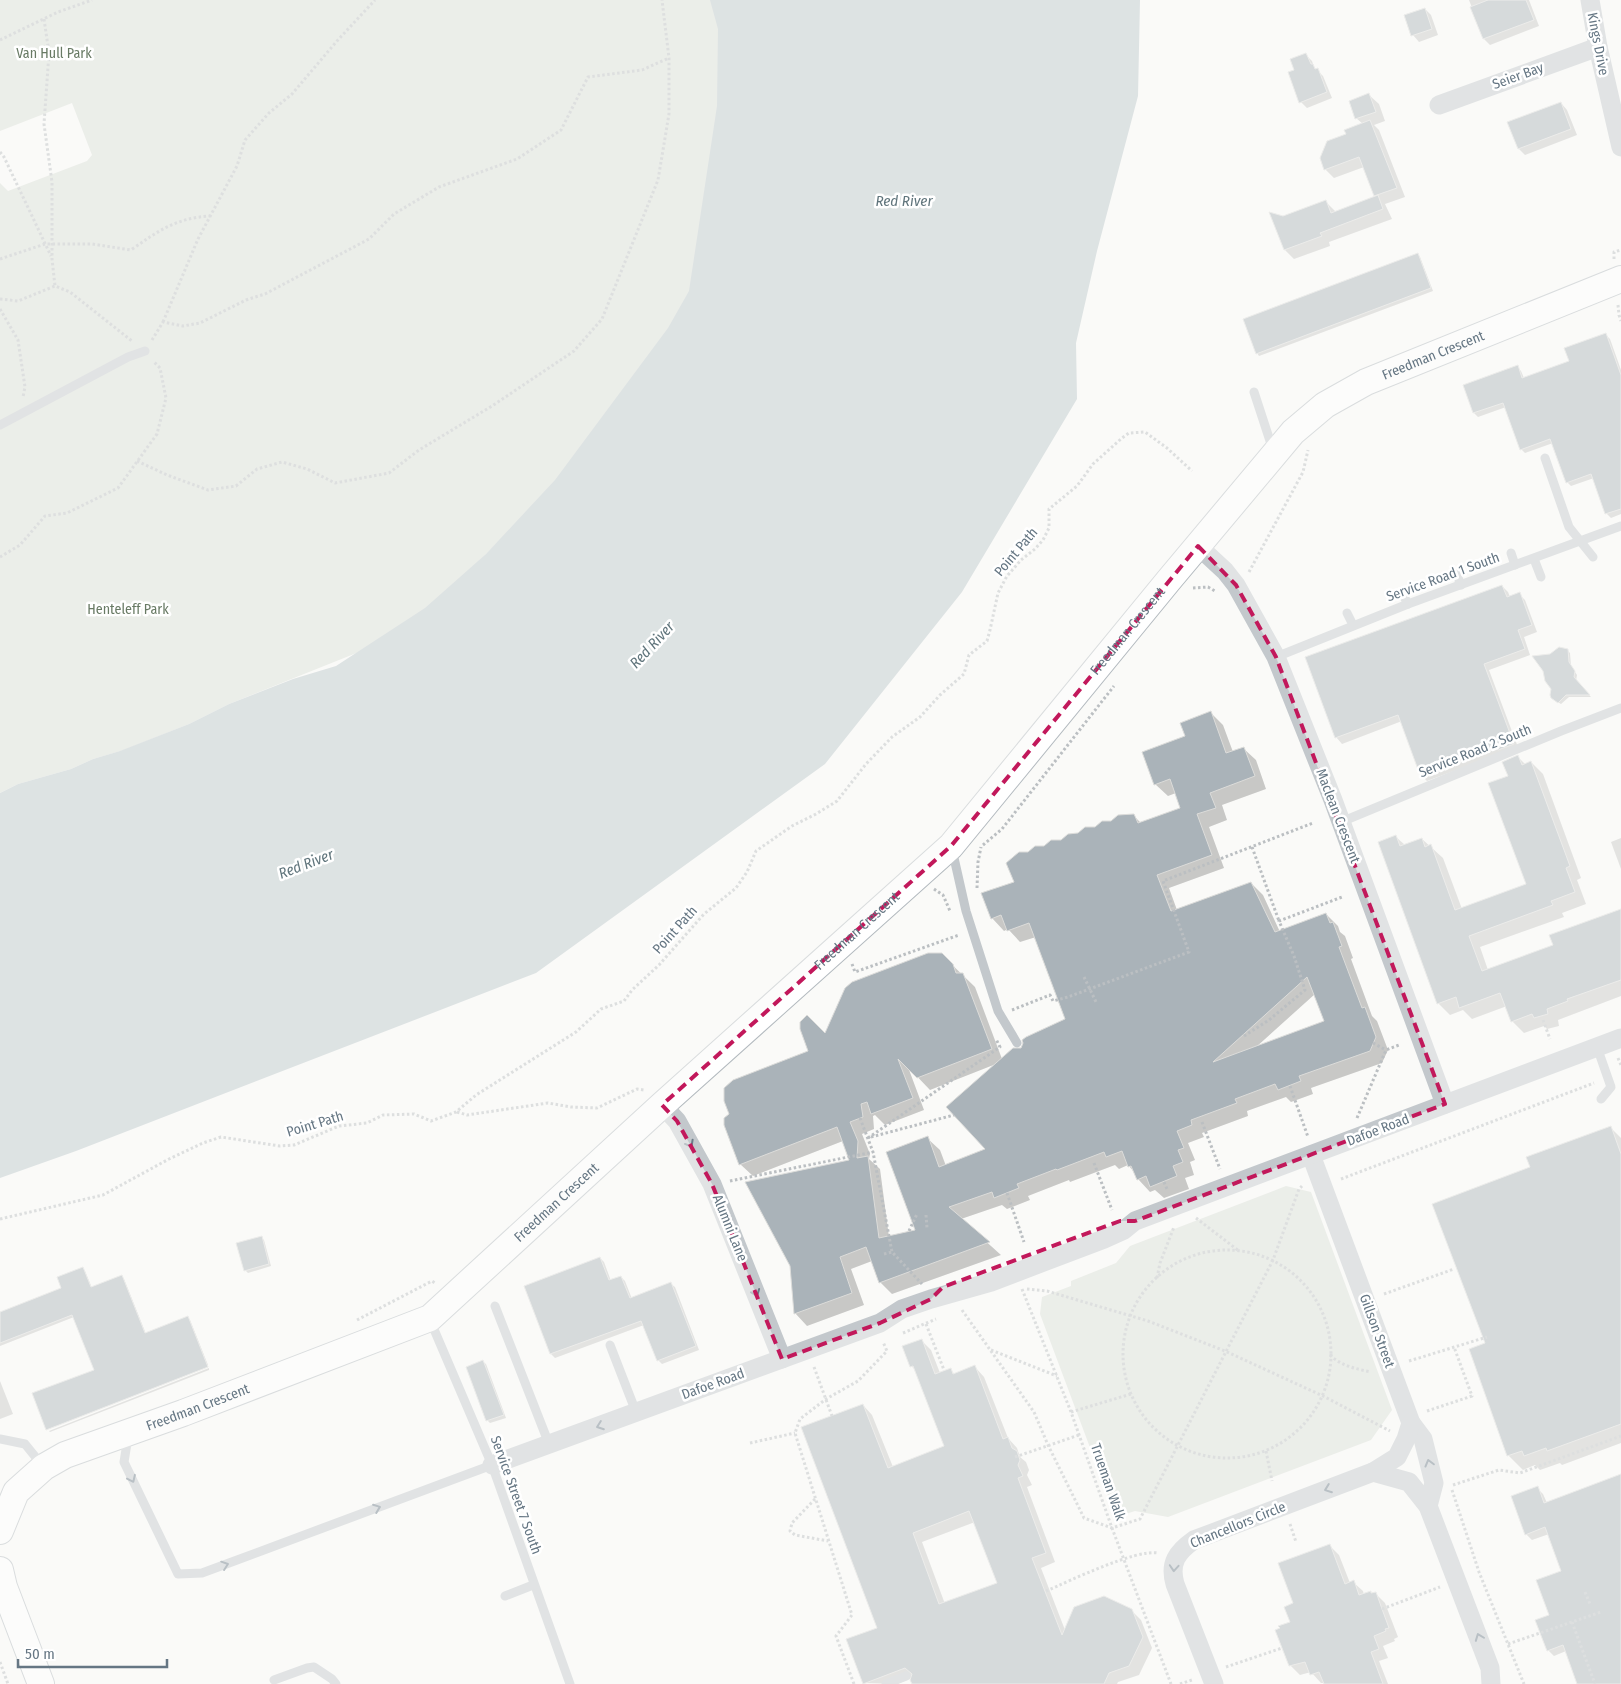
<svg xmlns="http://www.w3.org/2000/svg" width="1621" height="1684" viewBox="0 0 1621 1684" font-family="'Fira Sans Condensed',sans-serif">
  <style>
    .green { fill: #dadfd7 }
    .water { fill: #bbc7cb }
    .shadow { fill: #0003; fill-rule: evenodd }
    .building { fill: #aab3b9; stroke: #dcdcda; fill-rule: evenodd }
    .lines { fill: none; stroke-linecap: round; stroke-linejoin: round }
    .secondary-casing { stroke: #b3babf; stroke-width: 28 }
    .path { stroke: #bbbfc2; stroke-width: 3; stroke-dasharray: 2.5 2.5; stroke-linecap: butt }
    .lane { stroke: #c3c8cc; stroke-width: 9 }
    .street { stroke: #c3c8cc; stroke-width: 19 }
    .secondary { stroke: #fff; stroke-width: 26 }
    .path-bridge { stroke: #bbbfc2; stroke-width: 3; stroke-dasharray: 2.5 2.5; stroke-linecap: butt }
    .oneway { stroke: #6a7a87 }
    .marked { fill: none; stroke: #c2185b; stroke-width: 4; stroke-dasharray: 10 6; stroke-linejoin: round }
    .labels { text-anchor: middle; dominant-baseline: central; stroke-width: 5; stroke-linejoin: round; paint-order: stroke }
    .street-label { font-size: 14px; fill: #657683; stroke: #fff }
    .park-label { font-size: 14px; fill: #687a64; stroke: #fff }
    .water-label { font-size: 15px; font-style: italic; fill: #60757c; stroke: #fff }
  </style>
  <rect width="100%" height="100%" fill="#fafaf8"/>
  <g class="green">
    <path d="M0 0H739L712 263 639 400 409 632 229 704 189 724 124 750 93 759 71 769 18 784 0 793V183L8 191 87 161 92 155 72 103 0 131Z"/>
    <path d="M1286 1186 1311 1192 1392 1410 1371 1440 1168 1517 1135 1511 1116 1517 1040 1314 1042 1297 1071 1286V1281L1116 1263 1130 1246Z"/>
  </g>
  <path class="water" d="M710 0H1140L1138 96 1097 251 1076 343 1077 399 962 592 825 764 536 973 76 1151 0 1178V793L18 784 71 769 93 759 120 751 189 724 229 704 293 679 336 666 425 608 486 554 555 480 668 328 689 291 717 106 718 29Z"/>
  <g class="shadow">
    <path d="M1469 0H1487V2L1492 0H1529L1539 26 1490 45 1484 39Z"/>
    <path d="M1425 9 1431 15 1438 35 1419 42 1413 35Z"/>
    <path d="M1306 55 1312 61 1314 67 1323 76 1332 98 1307 108 1301 102 1296 71Z"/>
    <path d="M1369 95 1379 104 1385 121 1374 125 1379 130 1405 197 1385 204 1392 219 1329 242 1330 246 1294 259 1285 250 1283 217 1325 201 1336 212 1377 197 1364 167 1334 178 1325 169 1347 135 1363 124 1356 118Z"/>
    <path d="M1561 103 1567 110 1577 135 1525 155 1519 149 1509 123Z"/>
    <path d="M1418 255 1420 257 1433 291 1259 356 1257 353Z"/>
    <path d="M1606 335 1610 339 1621 370V514L1611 518 1607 514 1594 478 1571 486 1567 482 1553 443 1525 453 1521 449 1506 407 1478 417 1474 413 1465 386 1517 367 1521 371 1524 378 1570 362Z"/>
    <path d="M1502 586 1508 592 1510 597 1519 594 1525 600 1537 632 1524 637 1530 655 1489 670 1519 750 1502 753 1427 781 1421 775 1402 721 1342 744 1336 737Z"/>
    <path d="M1567 650 1570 653 1571 666 1577 675 1576 681 1591 697H1569L1561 704 1556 701 1552 689 1551 655Z"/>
    <path d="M1211 713 1223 725 1233 752 1243 748 1256 760 1266 789 1222 805 1227 820 1209 827 1224 868 1169 888 1177 910 1251 883 1263 895 1280 932 1326 914 1338 926 1340 932 1345 936 1353 958 1351 959 1372 1016 1377 1021 1388 1050 1382 1063 1311 1088 1313 1094 1291 1102 1286 1097 1247 1111 1248 1116 1202 1133 1204 1137 1188 1143 1195 1160 1190 1162 1194 1175 1185 1178 1189 1189 1164 1198 1155 1190 1150 1192 1138 1179 1135 1173 1128 1165 1119 1169 1115 1165 1070 1182 1069 1180 1028 1196 1030 1200 1007 1209 1002 1205 961 1219 1001 1255 892 1294 880 1282 872 1261 851 1269 864 1305 807 1326 795 1313 851 1161 843 1141 753 1176 740 1164 810 1052 826 1035 941 954 975 987 1002 1059 1021 1049 1067 1019 1036 937 1020 942 1008 929 1004 931 992 918 1015 883 1029 853 1111 822 1134 816 1141 823 1182 808 1176 793 1168 796 1155 784 1186 737ZM1315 994 1325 1021 1255 1048ZM996 1064 987 1150 946 1166 940 1150 927 1138 917 1231 889 1237 880 1169 869 1159 870 1154 862 1134 874 1129 873 1116 875 1115 885 1125 924 1110 908 1067 930 1090Z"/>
    <path d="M1518 757 1525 764 1531 762 1543 774 1581 878 1577 880 1586 904 1562 913 1564 917 1480 947 1488 970 1554 946 1621 910V996L1558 1020 1559 1026 1547 1029 1544 1026 1524 1033 1512 1021 1507 1006 1472 1019 1463 1010 1450 1015 1438 1003 1396 837 1405 845 1422 839 1443 858 1462 909 1527 885 1509 777Z"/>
    <path d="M1621 838V869L1611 842Z"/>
    <path d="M1610 1127 1621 1138V1443L1562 1465 1560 1463 1540 1470 1535 1465 1523 1470 1508 1455 1486 1344 1532 1168Z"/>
    <path d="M261 1237 264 1240 271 1266 248 1273 245 1270Z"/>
    <path d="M600 1258 604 1262 611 1281 621 1277 625 1281 632 1299 671 1284 675 1287 699 1350 662 1364 658 1360 644 1325 555 1358 551 1354 526 1286Z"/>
    <path d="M82 1268 85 1271 92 1288 122 1276 124 1279 146 1334 187 1317 190 1320 208 1365 47 1428 95 1370 74 1317 0 1346V1314L63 1289Z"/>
    <path d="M921 1340 931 1350 940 1373 950 1370 955 1374 975 1367 984 1377 1008 1438 1017 1448 1020 1457 1026 1462 1029 1470 1027 1475 1032 1485 1027 1487 1055 1562 1041 1568 1065 1630 1131 1610 1141 1620 1152 1648 1139 1675 1118 1682 1117 1684H913L912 1678 897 1684 864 1683 879 1628 863 1405 872 1415 893 1467 946 1447 917 1371 911 1366ZM975 1522 999 1584 945 1604 922 1542Z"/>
    <path d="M483 1362 486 1364 506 1418 490 1423 488 1421 467 1368Z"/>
    <path d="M209 1368V1370L50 1432 49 1431Z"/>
    <path d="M0 1381 13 1414 0 1419Z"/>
    <path d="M1621 1476V1684H1579L1566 1651 1554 1656 1548 1650 1550 1616 1563 1572 1549 1534 1532 1540 1526 1534 1537 1488 1543 1494 1547 1503Z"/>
    <path d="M1330 1546 1339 1555 1350 1583 1353 1582 1363 1591 1364 1595 1375 1593 1385 1603 1398 1637 1394 1639 1395 1641 1383 1646 1388 1658 1379 1661 1388 1684 1321 1683 1311 1672 1300 1675 1290 1665 1291 1622 1295 1604Z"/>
  </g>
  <g class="building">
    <path d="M1488 0H1526L1534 20 1483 39 1470 7Z"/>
    <path d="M1425 8 1432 29 1411 36 1404 15Z"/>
    <path d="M1306 53 1311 64H1313L1315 69 1318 68 1327 92 1299 103 1288 72 1294 70 1290 59Z"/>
    <path d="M1369 93 1376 112 1355 119 1349 101Z"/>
    <path d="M1561 102 1571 129 1518 149 1507 122Z"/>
    <path d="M1370 120 1397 188 1374 196 1359 157 1324 170 1320 158 1327 141 1346 134 1344 130Z"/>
    <path d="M1378 195 1383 209 1320 233 1322 236 1284 250 1269 212 1283 216 1326 200 1331 213Z"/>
    <path d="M1418 253 1431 288 1256 354 1243 319Z"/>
    <path d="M1606 333 1621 375V509L1605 514 1591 474 1566 483 1550 439 1520 450 1503 403 1473 413 1463 385 1518 365 1522 378 1569 361 1564 348Z"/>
    <path d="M1502 585 1507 597 1520 592 1532 625 1518 630 1525 649 1484 664 1514 744 1498 750 1496 747 1420 775 1398 715 1335 738 1305 657Z"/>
    <path d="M1559 647 1568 649 1569 662 1575 671 1574 677 1590 695H1566L1558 703 1551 698 1550 695 1551 689 1545 681 1543 671 1532 656 1550 654Z"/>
    <path d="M1211 711 1226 753 1244 747 1255 776 1210 793 1216 808 1197 814 1212 855 1157 875 1171 911 1251 882 1275 932 1326 913 1330 923 1333 922 1342 946 1339 947 1362 1008 1365 1007 1376 1037 1370 1051 1299 1076 1301 1081 1278 1090 1275 1084 1235 1099 1237 1103 1191 1120 1192 1125 1177 1131 1184 1148 1178 1150 1183 1162 1173 1166 1177 1176 1150 1187 1146 1176 1137 1180 1131 1166 1128 1167 1122 1151 1106 1157 1104 1152 1057 1170 1056 1169 1017 1184 1019 1188 994 1198 992 1192 949 1207 990 1242 879 1283 866 1247 840 1257 852 1293 794 1314 790 1266 745 1182 849 1160 837 1127 739 1165 724 1125V1118L729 1114 724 1101V1088L733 1080 808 1051 800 1029V1022L807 1015 825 1033 845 988 852 982 928 953H942L953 964 956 973H963L992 1049 917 1078 898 1059 913 1098 871 1114 867 1102 861 1104 863 1117 850 1122 858 1141 857 1158 868 1156 879 1238 915 1230 886 1152 928 1136 939 1167 985 1149 946 1107 1013 1048H1021L1023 1043 1022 1040 1026 1037 1065 1019 1029 923 1007 931 1001 915 991 919 981 893 1014 882 1006 863 1019 852H1028L1035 846H1044L1051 840H1061L1068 834 1078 833 1085 827H1095L1102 821H1111L1118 815 1134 814 1138 823 1180 808 1170 779 1154 785 1142 752 1185 736 1180 723ZM1307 977 1324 1021 1213 1062Z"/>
    <path d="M1518 755 1522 765 1531 761 1570 866 1566 868 1575 892 1551 901 1553 905 1469 936 1482 971 1553 945 1549 935 1621 909V980L1567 999 1568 1001 1547 1009 1548 1014 1534 1018 1532 1014 1511 1022 1500 993 1459 1008 1456 997 1437 1004 1378 842 1396 835 1400 846 1422 838 1425 847 1431 844 1455 910 1526 884 1488 783 1508 776 1502 762Z"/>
    <path d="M1611 1126 1621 1154V1424L1547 1451 1546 1448 1524 1456 1522 1451 1507 1456 1469 1349 1485 1343 1432 1204 1530 1167 1526 1157Z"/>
    <path d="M262 1236 269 1264 244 1271 236 1243Z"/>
    <path d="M600 1257 609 1280 621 1276 630 1298 671 1282 696 1346 657 1361 641 1321 550 1354 524 1286Z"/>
    <path d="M83 1267 91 1287 122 1275 145 1333 188 1316 208 1367 46 1430 32 1393 94 1370 72 1315 0 1343V1312L61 1288 57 1277Z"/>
    <path d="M922 1339 935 1374 951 1368 953 1374 975 1365 1003 1439 1008 1437 1012 1448 1017 1451 1020 1460 1018 1465 1023 1476 1018 1478 1046 1553 1032 1558 1062 1635 1074 1607 1104 1596 1132 1609 1143 1637 1129 1666 1109 1673 1104 1684H912L910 1680 912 1674 905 1668 863 1684 846 1639 877 1628 801 1427 863 1404 888 1468 944 1446 913 1366 910 1367 902 1346ZM969 1511 997 1583 939 1604 913 1533Z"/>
    <path d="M483 1360 504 1415 486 1421 466 1367Z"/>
    <path d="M1621 1474V1684H1577L1563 1645 1547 1651 1535 1620 1549 1615 1536 1580 1561 1571 1545 1527 1525 1535 1511 1496 1538 1486 1544 1503Z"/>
    <path d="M1330 1544 1345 1584 1354 1580 1359 1595 1371 1591V1593L1376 1592 1382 1609 1389 1628 1385 1629 1386 1631 1374 1636 1379 1649 1371 1652 1383 1684H1324L1319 1672 1310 1675 1305 1662 1289 1666 1275 1630 1280 1628 1278 1626 1290 1622 1284 1607 1293 1603 1278 1563Z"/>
  </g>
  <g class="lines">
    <g class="secondary-casing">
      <g id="secondary">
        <path id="s1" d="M0 1531 16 1492 44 1467 65 1455 183 1413 430 1318 662 1105 951 846 1169 580 1293 432 1325 405 1366 382 1621 279"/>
        <path d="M0 1570 4 1587 41 1684"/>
      </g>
    </g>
    <g class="path">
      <path d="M44 19 49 53 44 124 52 182V259L55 286"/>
      <path d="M0 40 58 12 92 0"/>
      <path d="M0 152 4 157 51 256"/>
      <path d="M0 259 45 244H92L131 250C158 231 176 218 210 216"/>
      <path d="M1614 259V252L1621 250"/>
      <path d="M0 299 18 301 55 286 70 292 132 341"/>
      <path d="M1618 305 1619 315 1621 321"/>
      <path d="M0 309 18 340 25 387 23 397"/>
      <path d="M163 322 198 239 237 166 245 140 269 113 292 94 337 41 375 0"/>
      <path d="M152 340 163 322 183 326 200 323 246 300 265 294 369 239 394 214 439 187 517 159 561 130 588 77 642 70 669 58"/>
      <path d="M137 461 167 475 208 490 236 486 257 469 282 462 307 469 335 483 389 473 419 450 492 406 574 351 602 319 658 180 669 114V58L662 0"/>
      <path d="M0 557 20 545 45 516 67 513 118 488 157 434 166 398 160 368 153 361"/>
      <path d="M1249 572 1303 472 1308 450"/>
      <path d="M1193 588 1208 587 1215 591"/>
      <path d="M983 845 1002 829 1114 686"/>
      <path d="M1252 847 1279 921"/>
      <path d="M977 888 978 862 981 847"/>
      <path d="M934 889 943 895 950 911"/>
      <path d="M852 964 855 972 959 935"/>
      <path d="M1012 1010 1050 995 1053 1001 1068 997 1189 952 1163 881 1313 823"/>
      <path d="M1543 1020 1550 1039"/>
      <path d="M1244 1036 1269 1020 1305 990 1294 956 1279 921 1342 897"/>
      <path d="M1373 1043 1386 1050"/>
      <path d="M1618 1058 1621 1065"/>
      <path d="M1290 1086 1308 1137"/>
      <path d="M457 1112 467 1115 548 1103 571 1107 597 1108 637 1089 644 1090"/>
      <path d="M860 1118 873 1152 892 1252 922 1284"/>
      <path d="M1357 1118 1386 1050 1399 1045"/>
      <path d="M1202 1122 1220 1169"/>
      <path d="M871 1137 954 1115"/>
      <path d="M868 1138 1000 1047 996 1039"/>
      <path d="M1094 1163 1112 1210"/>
      <path d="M1341 1179 1594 1083"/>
      <path d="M730 1181 873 1152"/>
      <path d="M1164 1182 1167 1189"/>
      <path d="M1007 1193 1024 1242"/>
      <path d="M926 1215 927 1228"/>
      <path d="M1196 1218 1239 1251"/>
      <path d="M0 1219 103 1195 169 1159 203 1143 221 1137 280 1146 294 1145 339 1126 367 1123 383 1115 414 1114 431 1121 456 1112 476 1095 576 1032 601 1009 624 1001 632 990 659 965 704 914 736 888 747 872 756 851 792 826 816 814 837 801 866 764 892 737 920 717 940 695 964 674 969 655 987 641 990 630 998 593 1007 576 1021 560 1035 549 1043 540 1049 528V509L1077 486 1093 464 1122 438 1129 433 1145 432 1167 448 1192 471"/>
      <path d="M909 1231 917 1214"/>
      <circle cx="1227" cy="1354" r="104"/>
      <path d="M884 1254 892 1252"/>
      <path d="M1157 1278 1160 1263 1174 1227"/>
      <path d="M1022 1289 1071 1412 1112 1528 1171 1684"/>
      <path d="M1027 1289 1047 1291 1148 1321 1225 1351 1323 1396 1390 1431"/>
      <path d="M1384 1294 1454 1269"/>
      <path d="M962 1310 1034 1412 1048 1445 1084 1518 1112 1528 1140 1519 1273 1260 1299 1189 1302 1186"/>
      <path d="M357 1320 432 1281 435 1283"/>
      <path d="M926 1324 944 1370"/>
      <path d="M903 1333 936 1319"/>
      <path d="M991 1350 1057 1376"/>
      <path d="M1330 1355C1341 1366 1357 1369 1371 1372"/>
      <path d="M1409 1361 1487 1337"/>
      <path d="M814 1367 832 1416"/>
      <path d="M1427 1411 1472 1396 1454 1347"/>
      <path d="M1071 1412 1131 1394"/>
      <path d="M750 1443 795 1433"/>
      <path d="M1266 1451 1272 1481"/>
      <path d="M1015 1457 1079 1435"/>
      <path d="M1453 1485 1499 1470 1520 1473 1621 1436"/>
      <path d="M1452 1490 1479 1572 1524 1684"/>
      <path d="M815 1499 792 1523 790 1531 795 1535 828 1541"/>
      <path d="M1290 1524 1296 1542"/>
      <path d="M1046 1591C1070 1581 1135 1549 1158 1553"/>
      <path d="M1585 1592 1590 1604"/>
      <path d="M1382 1609 1440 1587"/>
      <path d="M1572 1622 1595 1684"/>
      <path d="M1508 1644 1601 1612"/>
      <path d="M0 1662 8 1684"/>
      <path d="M1226 1667 1282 1648"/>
      <path d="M854 1684 836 1636 852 1615 795 1433 800 1419 826 1399 858 1381 887 1351 883 1342"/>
      <path d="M1180 1684 1192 1680"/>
    </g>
    <g class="lane">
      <path d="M1254 392 1273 450"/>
      <path d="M0 425 128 357 145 351"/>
      <path d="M1545 458 1569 527 1593 557"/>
      <path d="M1511 553 1515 565"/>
      <path d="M1534 559 1541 577"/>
      <path d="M1456 573 1461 585"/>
      <path d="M1402 593 1408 604"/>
      <path d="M1347 613 1353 625"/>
      <path d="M1276 657 1408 604 1621 526"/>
      <path d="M1341 822 1561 731 1621 708"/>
      <path d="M952 849 966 911 998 1011 1017 1043"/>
      <path d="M1597 1047 1611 1087 1601 1099"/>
      <path d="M495 1306 549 1444"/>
      <path d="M430 1320 492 1465 570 1684"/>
      <path d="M610 1345 636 1412"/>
      <path d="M128 1437 124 1462 178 1574 202 1573 229 1563 492 1465"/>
      <path d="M0 1439 25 1444 42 1465"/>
      <path d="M505 1596 533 1585"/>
      <path d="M274 1680 307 1668 314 1667 332 1679 336 1684"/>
      <path d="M886 1684 906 1676"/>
    </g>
    <g class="street">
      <path d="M1590 0 1598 47 1621 147"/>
      <path d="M1439 105 1598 47"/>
      <path d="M1198 546 1225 571 1236 585 1276 657 1333 800 1445 1104"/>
      <path d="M662 1105 677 1121 712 1184 782 1359"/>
      <path d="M1311 1155 1411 1423 1423 1439 1434 1483 1428 1506"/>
      <path d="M492 1465 880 1323 902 1309 931 1299 991 1282 1104 1239 1124 1230 1135 1221 1621 1038"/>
      <path d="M1373 1472 1409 1482 1428 1506 1490 1668 1491 1684"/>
      <path d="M1214 1684 1175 1584C1169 1563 1177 1552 1194 1540L1373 1472 1397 1457 1406 1439 1411 1423"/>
    </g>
    <use href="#secondary" class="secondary"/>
    <path class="path-bridge" d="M1084 977 1097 1004"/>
  </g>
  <defs><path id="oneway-chevron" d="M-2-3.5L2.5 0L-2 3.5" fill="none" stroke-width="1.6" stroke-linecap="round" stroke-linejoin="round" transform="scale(1.25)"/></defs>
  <g class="oneway">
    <use href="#oneway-chevron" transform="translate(690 1144) rotate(61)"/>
    <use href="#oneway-chevron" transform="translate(756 1293) rotate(68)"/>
    <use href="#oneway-chevron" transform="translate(600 1426) rotate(160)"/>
    <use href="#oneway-chevron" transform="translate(1429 1463) rotate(-105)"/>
    <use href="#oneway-chevron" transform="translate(132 1479) rotate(65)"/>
    <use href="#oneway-chevron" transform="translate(1328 1489) rotate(159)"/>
    <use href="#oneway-chevron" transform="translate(377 1508) rotate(-21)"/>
    <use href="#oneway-chevron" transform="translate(225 1565) rotate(-19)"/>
    <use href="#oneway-chevron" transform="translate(1174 1568) rotate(94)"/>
    <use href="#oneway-chevron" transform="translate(1479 1637) rotate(-111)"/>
  </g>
  <path d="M0 0H1621V1684H0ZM1198 546 1236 585 1276 657 1445 1104 1135 1221H1120L943 1287 931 1299 880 1323 782 1359 712 1184 677 1121 662 1105 951 846Z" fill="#fafaf8" fill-opacity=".55" fill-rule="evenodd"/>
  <path class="marked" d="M1198 546 1236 585 1276 657 1445 1104 1135 1221H1120L943 1287 931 1299 880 1323 782 1359 712 1184 677 1121 662 1105 951 846Z"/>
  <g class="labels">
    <g class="street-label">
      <text transform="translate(1598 44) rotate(79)">Kings Drive</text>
      <text transform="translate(1518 76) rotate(-20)">Seier Bay</text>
      <text stroke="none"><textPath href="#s1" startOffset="1895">Freedman Crescent</textPath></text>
      <text transform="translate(1016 552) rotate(-50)">Point Path</text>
      <text transform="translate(1443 577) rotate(-20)">Service Road 1 South</text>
      <text stroke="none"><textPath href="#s1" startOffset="1475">Freedman Crescent</textPath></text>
      <text transform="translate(1475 751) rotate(-22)">Service Road 2 South</text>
      <text transform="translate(1338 816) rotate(69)">Maclean Crescent</text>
      <text transform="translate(675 930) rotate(-48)">Point Path</text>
      <text stroke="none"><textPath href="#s1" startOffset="1070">Freedman Crescent</textPath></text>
      <text transform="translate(315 1124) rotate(-17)">Point Path</text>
      <text transform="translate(1378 1130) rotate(-21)">Dafoe Road</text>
      <text stroke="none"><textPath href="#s1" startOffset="665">Freedman Crescent</textPath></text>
      <text transform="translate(730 1228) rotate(68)">Alumni Lane</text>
      <text transform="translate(1377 1331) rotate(70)">Gillson Street</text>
      <text transform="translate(713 1384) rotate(-20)">Dafoe Road</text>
      <text stroke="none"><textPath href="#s1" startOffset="245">Freedman Crescent</textPath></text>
      <text transform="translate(1108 1482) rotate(71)">Trueman Walk</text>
      <text transform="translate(516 1495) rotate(70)">Service Street 7 South</text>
      <text transform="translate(1238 1525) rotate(-22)">Chancellors Circle</text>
    </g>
    <g class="park-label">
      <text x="54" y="53">Van Hull Park</text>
      <text x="128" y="609">Henteleff Park</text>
    </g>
    <g class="water-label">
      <text x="904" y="201">Red River</text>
      <text transform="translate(652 645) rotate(-47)">Red River</text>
      <text transform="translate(306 864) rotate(-21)">Red River</text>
    </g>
  </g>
  <path d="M18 1659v8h149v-8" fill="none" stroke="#657683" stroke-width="2.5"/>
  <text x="25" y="1659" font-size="15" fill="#657683" stroke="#ffffff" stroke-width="4" paint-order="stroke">50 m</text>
</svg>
